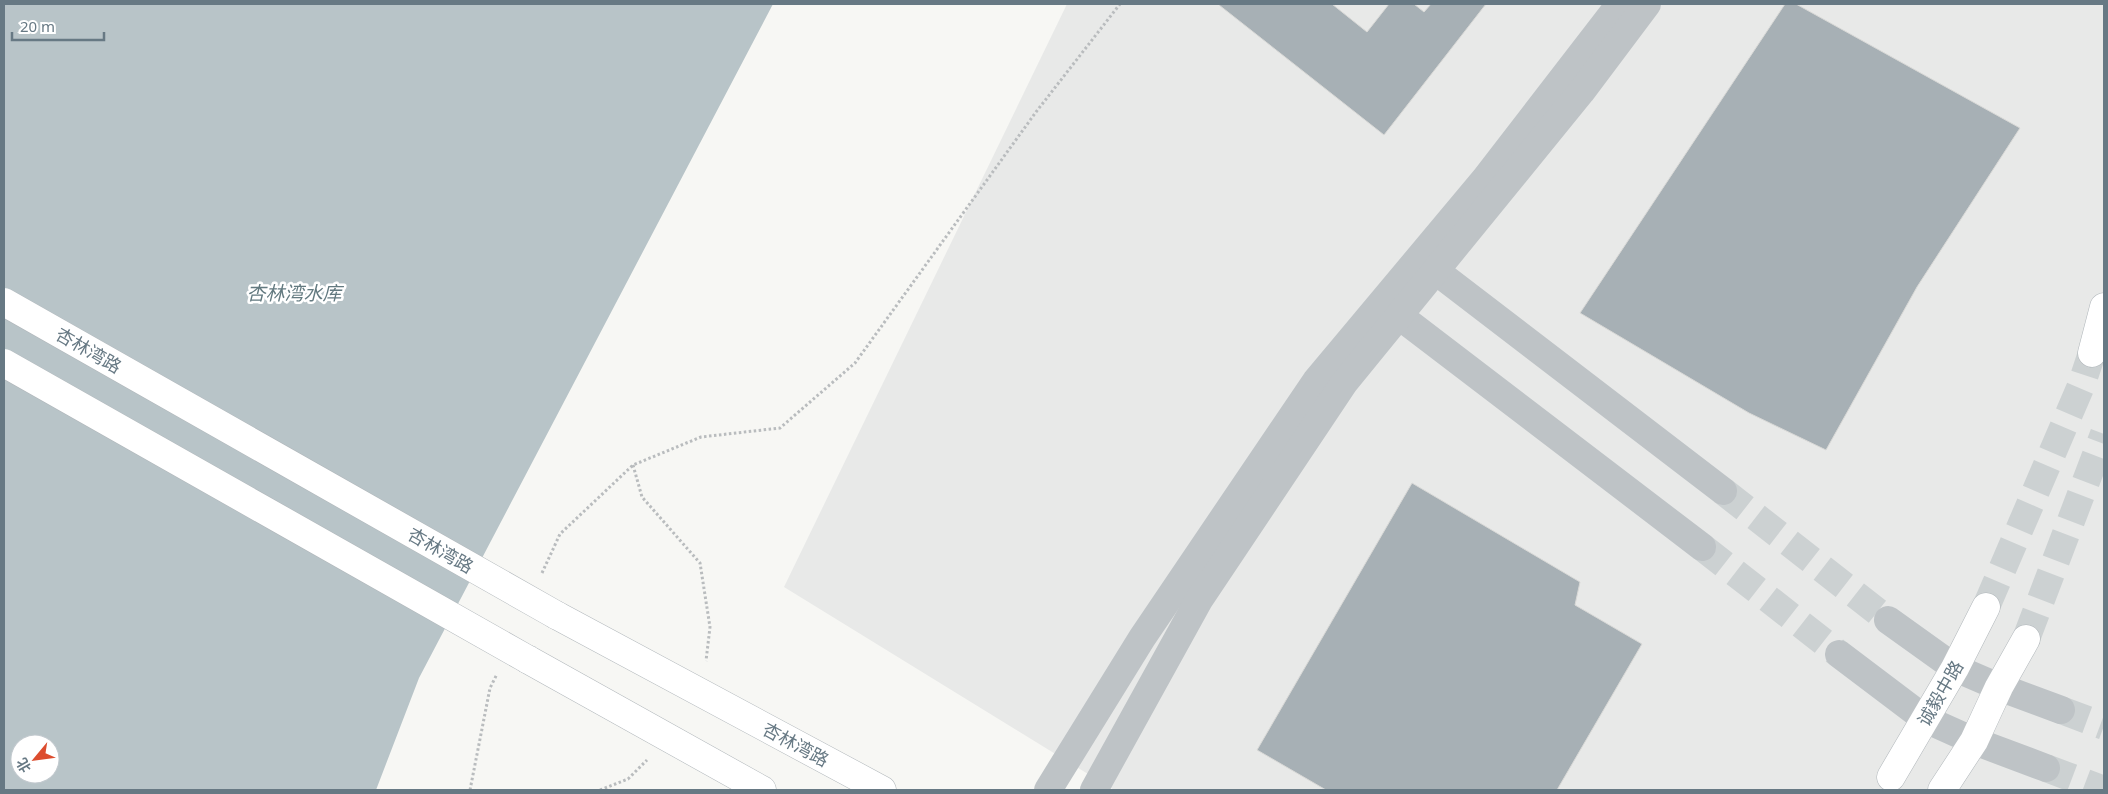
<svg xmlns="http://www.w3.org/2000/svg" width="2108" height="794" viewBox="0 0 2108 794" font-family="'Noto Sans','Noto Sans SC',sans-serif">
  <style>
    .built { fill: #e8e9e8 }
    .water { fill: #b8c4c8; fill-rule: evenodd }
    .building { fill: #a7b0b5; stroke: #d9d9d7 }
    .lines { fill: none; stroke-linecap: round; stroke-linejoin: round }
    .street-tunnel { stroke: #ccd1d2; stroke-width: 28; stroke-dasharray: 28 14; stroke-linecap: butt }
    .secondary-tunnel { stroke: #ccd1d2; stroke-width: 28; stroke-dasharray: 28 14; stroke-linecap: butt }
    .secondary-casing { stroke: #b1b7bb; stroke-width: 29 }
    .path { stroke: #b9bcbe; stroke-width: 3; stroke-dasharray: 2.5 2.5; stroke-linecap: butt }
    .street { stroke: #bec3c6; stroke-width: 28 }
    .secondary { stroke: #fff; stroke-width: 28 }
    .secondary-bridge-casing { stroke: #b1b7bb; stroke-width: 29; stroke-linecap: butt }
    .secondary-bridge { stroke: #fff; stroke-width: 28 }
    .labels { text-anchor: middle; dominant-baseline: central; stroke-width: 5; stroke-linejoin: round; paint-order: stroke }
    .street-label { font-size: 18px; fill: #677984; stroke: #fff }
    .water-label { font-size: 19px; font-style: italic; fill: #637a80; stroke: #fff }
  </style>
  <rect width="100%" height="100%" fill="#f7f7f4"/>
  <path class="built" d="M1067 4H2104V790H1114L784 587Z"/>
  <path class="water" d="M4 4H773L419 678 376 790H4ZM20 744H50V774H20Z"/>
  <g class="building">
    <path d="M1221 4H1332L1367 32 1389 4H1414L1424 12 1431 4H1486L1384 135 1219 5Z"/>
    <path d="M1785 4H1796L2020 128 1917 287 1826 450 1749 413 1580 313Z"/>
    <path d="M1412 483 1580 582 1575 605 1642 644 1557 790H1326L1257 750Z"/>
  </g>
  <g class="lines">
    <g class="street-tunnel">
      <path d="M1723 491 1888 620"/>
      <path d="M1702 547 1839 654"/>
      <path d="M2061 710 2104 726"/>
      <path d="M2046 768 2104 790"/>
    </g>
    <g class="secondary-tunnel">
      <path d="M1986 607 2081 386 2092 353"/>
      <path d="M2026 639 2104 434"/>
    </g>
    <g class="secondary-casing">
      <g id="secondary">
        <path d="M2092 353 2104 307"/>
        <path d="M556 615 882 790"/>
        <path d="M527 659 762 790"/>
        <path d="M1891 777 1955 668 1986 607"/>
        <path d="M1942 790 1974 741 1999 687 2026 639"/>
      </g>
    </g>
    <g class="path">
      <path d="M633 465 642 497 700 563 710 627 706 661"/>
      <path d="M542 573 560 534 633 465 701 437 780 428 855 363 1036 112 1120 4"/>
      <path d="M470 790 490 688 497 674"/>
      <path d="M600 790 628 779 647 760"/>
    </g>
    <g class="street">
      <path d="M1420 259 1723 491"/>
      <path d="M1385 305 1702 547"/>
      <path d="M1888 620 1955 668 1999 687 2061 710"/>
      <path d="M1839 654 1925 719 1974 741 2046 768"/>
      <path d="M1048 790 1142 638 1316 381 1485 179 1620 4"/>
      <path d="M1094 790 1199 600 1344 383 1581 92 1647 4"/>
    </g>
    <use href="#secondary" class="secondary"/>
    <g class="secondary-bridge-casing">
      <g id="secondary-bridge">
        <path d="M4 302 556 615"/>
        <path d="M4 363 527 659"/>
      </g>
    </g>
    <use href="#secondary-bridge" class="secondary-bridge"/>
  </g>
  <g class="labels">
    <g class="street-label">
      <text transform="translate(89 350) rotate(30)">杏林湾路</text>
      <text transform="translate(441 550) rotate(30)">杏林湾路</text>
      <text transform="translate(1940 693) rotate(-60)">诚毅中路</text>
      <text transform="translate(796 744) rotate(28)">杏林湾路</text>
    </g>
    <g class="water-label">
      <text x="294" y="293">杏林湾水库</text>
    </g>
  </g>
  <rect width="2108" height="794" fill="none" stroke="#677984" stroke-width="10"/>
  <g transform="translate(35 759) rotate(241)"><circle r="24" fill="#ffffff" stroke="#c2c9ce"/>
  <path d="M0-4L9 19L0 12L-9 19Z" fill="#dc4d2f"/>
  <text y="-8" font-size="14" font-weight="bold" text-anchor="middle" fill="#677984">北</text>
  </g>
  <path d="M12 32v8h92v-8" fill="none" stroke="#677984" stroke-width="2.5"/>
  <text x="20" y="32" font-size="15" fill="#677984" stroke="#ffffff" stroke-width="4" paint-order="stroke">20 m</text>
</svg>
